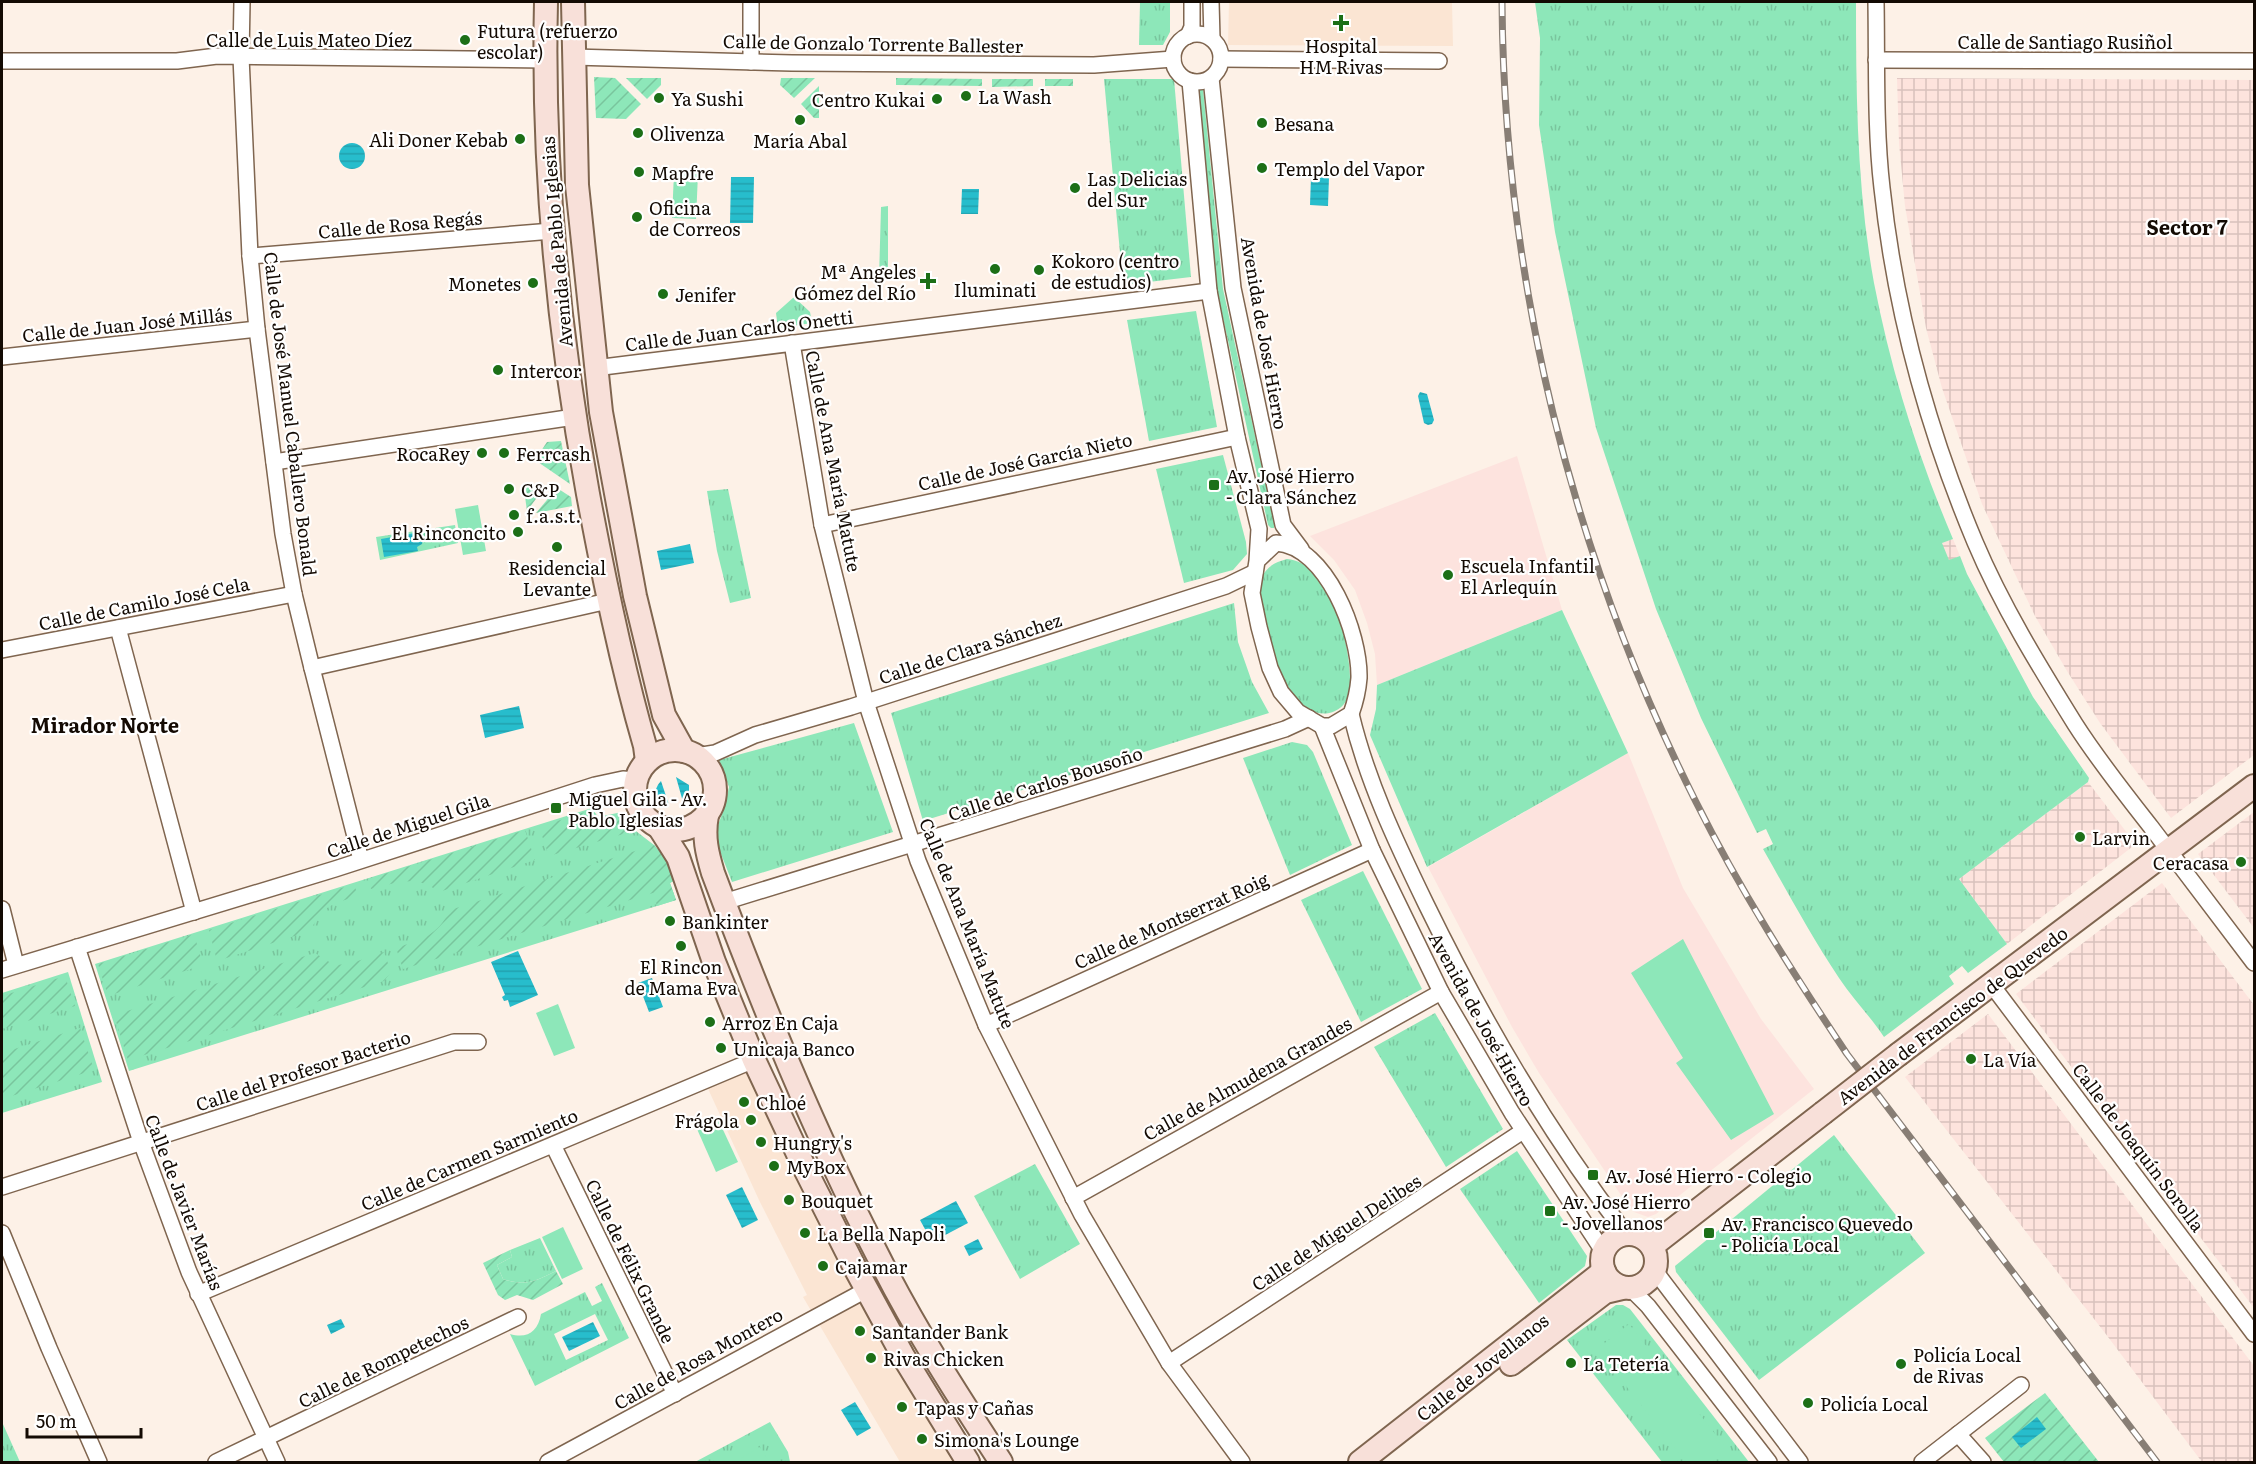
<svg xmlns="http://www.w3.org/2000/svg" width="2256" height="1464" viewBox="0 0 2256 1464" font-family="Literata,serif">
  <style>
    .built { fill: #fbe5d3 }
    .industrial { fill: url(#industrial-grid) }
    .education { fill: #fde3de }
    .grass { fill: url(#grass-tufts); fill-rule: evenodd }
    .garden { fill: url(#garden-furrows) }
    .pitch { fill: #8de7b9 }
    .water { fill: url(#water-rules) }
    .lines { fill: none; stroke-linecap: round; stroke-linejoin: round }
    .street-casing { stroke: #7f654f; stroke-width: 18 }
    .secondary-casing { stroke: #7f654f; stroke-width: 26 }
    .street { stroke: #fff; stroke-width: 15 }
    .secondary { stroke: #f8e0d9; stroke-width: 22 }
    .rail-casing { stroke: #887e75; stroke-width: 7 }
    .rail { stroke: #fff; stroke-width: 4.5; stroke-dasharray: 14; stroke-linecap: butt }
    .secondary-bridge-casing { stroke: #7f654f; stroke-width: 26; stroke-linecap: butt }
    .secondary-bridge { stroke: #f8e0d9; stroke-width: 22 }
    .poi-dot { fill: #1c6f17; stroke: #fff; stroke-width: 2 }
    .labels { text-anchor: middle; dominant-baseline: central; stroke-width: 4.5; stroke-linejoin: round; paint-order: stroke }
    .poi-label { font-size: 18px; fill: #130a03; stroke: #fff; text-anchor: start }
    .street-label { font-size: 18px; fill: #130a03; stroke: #fff }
    .neighbourhood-label { font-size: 20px; font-weight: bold; fill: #130a03; stroke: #fff }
  </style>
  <defs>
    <pattern id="industrial-grid" width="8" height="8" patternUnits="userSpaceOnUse" patternTransform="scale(1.5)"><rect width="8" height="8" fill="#fde3dd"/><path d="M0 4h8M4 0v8" fill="none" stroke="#d8c1bc"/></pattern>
    <pattern id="grass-tufts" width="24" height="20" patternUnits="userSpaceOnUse" patternTransform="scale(1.5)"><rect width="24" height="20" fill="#8de7b9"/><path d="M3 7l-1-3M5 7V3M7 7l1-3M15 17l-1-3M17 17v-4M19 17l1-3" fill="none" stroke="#79c59d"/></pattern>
    <pattern id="garden-furrows" width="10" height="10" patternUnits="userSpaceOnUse" patternTransform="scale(1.5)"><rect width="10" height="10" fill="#8de7b9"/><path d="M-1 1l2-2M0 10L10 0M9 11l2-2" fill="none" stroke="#79c59d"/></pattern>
    <pattern id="water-rules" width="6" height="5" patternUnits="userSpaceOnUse" patternTransform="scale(1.5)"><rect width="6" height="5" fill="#27bdcc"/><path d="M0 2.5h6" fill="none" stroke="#22a1ae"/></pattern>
  </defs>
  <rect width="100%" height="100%" fill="#fdf1e7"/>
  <g class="built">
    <path d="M1229 2H1452L1453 46 1228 45Z"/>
    <path d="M754 1060 961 1462H900L803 1297 807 1295 759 1200 704 1080Z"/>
  </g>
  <g class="industrial">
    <path d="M1897 78 2254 80V755L2171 818 2100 723 2067 671 2035 616 1982 504 1942 388 1926 328 1905 206 1899 143Z"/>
    <path d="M1953 539 1960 556 1949 561 1941 543Z"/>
    <path d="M2088 782 2134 842 2132 847 2007 944 1959 879Z"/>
    <path d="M2254 812V928L2198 854Z"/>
    <path d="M2162 883 2254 1005V1308L2016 994Z"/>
    <path d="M1988 1014 2254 1366V1462H2202L2105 1333 1905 1077Z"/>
  </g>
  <g class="education">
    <path d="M1517 456 1562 610 1377 685 1375 654 1367 623 1355 590 1334 560 1310 536Z"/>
    <path d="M1628 753 1683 888 1761 1019 1814 1089 1656 1214 1648 1217 1634 1212 1625 1201 1539 1073 1512 1027 1428 867Z"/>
  </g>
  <g class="grass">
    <path d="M1140 2H1170V32L1163 45H1139Z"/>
    <path d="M1535 2H1856C1856 95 1857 190 1874 283 1891 371 1918 457 1953 539L1942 543 1949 560 1960 556 1967 574 2033 697 2089 778 2088 782 1959 879 2007 944 1968 973 1962 966 1949 976 1954 984 1884 1037C1870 1016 1853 999 1839 978 1811 936 1788 893 1763 849L1773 844 1766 829 1757 833 1701 718 1656 609 1596 428 1555 232 1539 125 1540 38Z"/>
    <path d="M1104 79H1174L1191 277 1123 285Z"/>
    <path d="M1197 89H1203L1223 289 1274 523V528H1271L1268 525 1217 290Z"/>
    <path d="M888 206V279H879L881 207Z"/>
    <path d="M794 297 810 312 812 323 778 328 776 313Z"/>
    <path d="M1196 311 1217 427 1149 441 1127 320Z"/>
    <path d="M1223 455 1246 542 1247 554 1233 570 1184 583 1156 469Z"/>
    <path d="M728 489 751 598 730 603 717 551 707 491Z"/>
    <path d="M455 525 458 543 380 560 376 537Z"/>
    <path d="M1287 559C1332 562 1353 652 1350 689 1349 698 1344 707 1335 711 1288 733 1251 609 1262 577 1267 566 1276 562 1287 559Z"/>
    <path d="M1234 603 1238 642 1252 682 1269 713 923 821 891 713Z"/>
    <path d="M1562 610 1628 753 1427 867 1370 735 1376 709 1377 685Z"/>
    <path d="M854 723 893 832 732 882 714 836 725 806 729 787 719 760Z"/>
    <path d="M1292 742 1307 745 1313 752 1352 845 1290 875 1243 758Z"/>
    <path d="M592 808 598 817 622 812 632 828 654 845 670 864 675 880 670 883 676 900 129 1071 95 964Z"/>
    <path d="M1363 871 1422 989 1361 1022 1301 900Z"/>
    <path d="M68 972 102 1082 2 1113V993Z"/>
    <path d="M1435 1013 1503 1129 1446 1167 1374 1047Z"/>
    <path d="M1834 1135 1925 1253 1759 1380 1676 1272 1675 1266Z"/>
    <path d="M1517 1151 1587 1256 1585 1266 1579 1271 1539 1303 1460 1189Z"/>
    <path d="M1035 1164 1080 1244 1020 1279 974 1196Z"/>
    <path d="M540 1238 556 1271C535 1281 526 1287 503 1279L497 1265 512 1257 510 1250Z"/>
    <path d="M602 1283 629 1338 535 1386 510 1334C527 1339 538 1332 541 1314L585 1292 592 1306 602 1301 595 1287ZM595 1314 608 1340 566 1360 554 1334Z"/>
    <path d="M1616 1305H1623L1630 1309 1749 1462H1662L1567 1340Z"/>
    <path d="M2 1422 20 1462H2Z"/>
    <path d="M770 1422 788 1452 790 1462H695Z"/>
  </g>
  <g class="garden">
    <path d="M594 77 615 78 641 104 626 119 596 118Z"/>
    <path d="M626 78H661V85L647 99Z"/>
    <path d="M781 78H815L794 98 780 85Z"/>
    <path d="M896 78 982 79V86L896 85Z"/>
    <path d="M992 79H1033V86L992 87Z"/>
    <rect x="1045" y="79" width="28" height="7"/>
    <path d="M819 86V118H814L801 104Z"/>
    <path d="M561 441 570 484 535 460 547 442Z"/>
    <path d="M528 483 541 492 527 511 524 489Z"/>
    <path d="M557 488 571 497 572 506 536 513Z"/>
    <path d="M591 810 596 818 620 815 630 832 549 856 539 827Z"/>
    <path d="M525 830 535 860 439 892C415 874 398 883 371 889L368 879Z"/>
    <path d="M654 845 670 864 675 880 670 883 676 900 657 906 653 893 403 969 396 948C423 939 437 936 450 910Z"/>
    <path d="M354 884 358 896C331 904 324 905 310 931L217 961 209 930Z"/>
    <path d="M194 934 203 965 108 996 98 964Z"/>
    <path d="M384 952 391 972 384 981 128 1060 114 1015 315 953 334 965 349 964Z"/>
    <path d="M65 976 75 1006 2 1029V996Z"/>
    <path d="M80 1028 94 1070 2 1099V1053Z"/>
    <path d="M510 1250 512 1257 497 1265 503 1279C526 1287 535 1281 556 1271L563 1284 533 1300 517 1295 505 1300 498 1295 483 1263Z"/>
    <path d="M2045 1393 2099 1462H2004L1985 1438Z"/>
  </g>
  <g class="pitch">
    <path d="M674 173 698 174 696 219 672 218Z"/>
    <path d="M478 505 486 551 463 555 455 509Z"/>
    <path d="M1683 939 1774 1114 1731 1140 1676 1063 1683 1058 1631 973Z"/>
    <path d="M558 1004 575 1048 554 1056 536 1013Z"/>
    <path d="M718 1119 738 1162 716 1172 697 1129Z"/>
    <path d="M563 1227 583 1269 562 1279 542 1237Z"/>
    <path d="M1629 1324 1727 1449 1712 1462H1686L1597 1349Z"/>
    <path d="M760 1447 769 1462H742L740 1459Z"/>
  </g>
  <g class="water">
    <circle cx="352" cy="156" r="13"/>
    <path d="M731 177H754L753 223H730Z"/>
    <path d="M1311 177H1329L1328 206 1310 205Z"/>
    <path d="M962 189H979L978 214H961Z"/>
    <path d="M1420 392 1427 394 1434 420 1432 424 1428 425 1424 423 1418 396Z"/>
    <path d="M415 533V537L423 540 422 544 417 547 418 551 384 557 381 539Z"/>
    <path d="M690 544 694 563 661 570 657 551Z"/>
    <path d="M519 706 524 728 485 738 480 715Z"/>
    <path d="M676 777 689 785V794L683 802Z"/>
    <path d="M661 781 669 805C655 803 651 792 661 781Z"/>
    <path d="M518 951 538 995 510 1007 508 1000 504 1001 502 997 505 995 491 962Z"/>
    <path d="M652 978 663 1007 649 1012 638 983Z"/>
    <path d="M742 1187 758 1220 742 1228 726 1195Z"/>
    <path d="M956 1201 968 1223 932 1242 920 1220Z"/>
    <path d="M978 1239 983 1249 969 1256 964 1246Z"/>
    <path d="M341 1319 345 1327 331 1334 327 1325Z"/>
    <path d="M593 1322 600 1336 569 1351 562 1337Z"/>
    <path d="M855 1402 871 1428 857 1436 841 1410Z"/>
    <path d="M2037 1417 2046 1429 2021 1448 2012 1437Z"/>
  </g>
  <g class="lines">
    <g class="street-casing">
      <g id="street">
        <path d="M242 2 241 57 250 256 257 329 283 534 294 594 312 668 361 860"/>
        <path d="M1211 2 1212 39"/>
        <path d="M1876 2C1877 62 1875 128 1882 188 1895 309 1928 430 1975 542 2002 606 2039 666 2075 724 2098 760 2125 794 2151 827 2186 873 2220 918 2254 963"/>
        <circle cx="1197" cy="58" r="24"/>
        <path d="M1188 36 1192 27V2"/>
        <path d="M573 57 792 63 1094 65 1173 59"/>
        <path d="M1221 59 1439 61"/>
        <path d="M1876 60 2254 61"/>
        <path d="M2 61H177L217 56 545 60"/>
        <path d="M751 62V2"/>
        <path d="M1211 78 1233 288 1283 525 1301 549"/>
        <path d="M1190 81 1209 291 1237 437 1259 529 1257 561 1252 593 1259 627 1270 668 1281 692 1298 712 1322 726H1331L1351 714C1355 703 1358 691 1359 678 1360 634 1327 546 1276 543L1257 561"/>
        <path d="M250 256 552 231"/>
        <path d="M792 343 822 525 866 702 918 861 986 1025 1082 1215 1169 1363 1242 1462"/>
        <path d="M2 357 257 329"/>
        <path d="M595 368 1209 291"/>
        <path d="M274 462 574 417"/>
        <path d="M822 525 1237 437"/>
        <path d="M118 628 194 912"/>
        <path d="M2 650 294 594"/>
        <path d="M312 668 608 601"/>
        <path d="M1351 714C1367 781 1396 842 1426 904 1482 1019 1548 1132 1626 1234"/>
        <path d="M1322 726 1372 850 1441 992 1512 1113 1603 1251"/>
        <path d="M696 756 715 753 755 735 851 707 1226 586 1255 572"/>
        <path d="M724 902 1285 729 1309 718"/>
        <path d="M2 909 16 965"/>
        <path d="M77 947 141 1142 189 1272 277 1462"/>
        <path d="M2 970 335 869 595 785 623 779 635 780"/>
        <path d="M1991 984 2254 1334"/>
        <path d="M986 1025 1372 850"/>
        <path d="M553 1145 675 1394"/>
        <path d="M2 1187 454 1042H478"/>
        <path d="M1073 1198 1441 992"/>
        <path d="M2 1233 49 1348 99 1462"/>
        <path d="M1655 1271 1800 1462"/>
        <path d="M1631 1289 1648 1306 1769 1462"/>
        <path d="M198 1294 754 1060"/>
        <path d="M1169 1363 1523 1131"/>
        <path d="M1958 1434 1983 1462"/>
        <path d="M216 1462 518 1317"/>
        <path d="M548 1462 866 1290"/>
        <path d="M1922 1462 2021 1385"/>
      </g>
    </g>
    <g class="secondary-casing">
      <g id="secondary">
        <path d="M546 2C542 167 558 331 588 494 604 579 621 663 645 746L647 761"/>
        <path d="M573 2 577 185 601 412 635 596 664 715 684 751"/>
        <circle cx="675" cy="790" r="40"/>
        <path d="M707 815C703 837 707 853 713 873 762 1004 814 1132 878 1256 914 1328 958 1396 1001 1462"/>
        <path d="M659 827 678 857 714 962 754 1060 806 1171 854 1266 903 1356 968 1462"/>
        <path d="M1899 1054 2254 786"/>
        <circle cx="1629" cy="1261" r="27"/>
        <path d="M1652 1246 1823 1113"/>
        <path d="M1511 1364 1605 1292 1622 1288"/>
        <path d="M1360 1462 1604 1271"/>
      </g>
    </g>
    <use href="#street" class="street"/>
    <use href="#secondary" class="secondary"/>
    <g class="rail-casing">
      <path id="rail" d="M1502 2C1504 279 1571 554 1696 802 1740 890 1793 973 1847 1054L2157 1462"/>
    </g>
    <use href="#rail" class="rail"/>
    <g class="secondary-bridge-casing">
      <path id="secondary-bridge" d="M1823 1113 1899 1054"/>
    </g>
    <use href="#secondary-bridge" class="secondary-bridge"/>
  </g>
  <g class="poi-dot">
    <path d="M1338 14h6v6h6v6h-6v6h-6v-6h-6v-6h6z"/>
    <circle cx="465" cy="40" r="6"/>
    <circle cx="966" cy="96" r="6"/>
    <circle cx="659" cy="98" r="6"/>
    <circle cx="937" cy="99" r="6"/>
    <circle cx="800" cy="120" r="6"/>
    <circle cx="1262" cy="123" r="6"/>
    <circle cx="638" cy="133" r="6"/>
    <circle cx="520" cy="139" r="6"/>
    <circle cx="1262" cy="168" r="6"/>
    <circle cx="639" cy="172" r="6"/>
    <circle cx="1075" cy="188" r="6"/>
    <circle cx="637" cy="217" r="6"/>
    <circle cx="995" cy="269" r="6"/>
    <circle cx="1039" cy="270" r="6"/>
    <path d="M925 272h6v6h6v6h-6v6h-6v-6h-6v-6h6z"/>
    <circle cx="533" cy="283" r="6"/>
    <circle cx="663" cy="294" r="6"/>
    <circle cx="498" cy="370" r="6"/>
    <circle cx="482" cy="453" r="6"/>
    <circle cx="504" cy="453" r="6"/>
    <rect x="1208" y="479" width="12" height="12" rx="3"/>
    <circle cx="509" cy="489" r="6"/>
    <circle cx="514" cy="515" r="6"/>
    <circle cx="518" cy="532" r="6"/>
    <circle cx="557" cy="547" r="6"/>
    <circle cx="1448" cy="575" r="6"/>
    <rect x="550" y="802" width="12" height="12" rx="3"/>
    <circle cx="2080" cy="837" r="6"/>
    <circle cx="2241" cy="862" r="6"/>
    <circle cx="670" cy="921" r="6"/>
    <circle cx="681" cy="946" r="6"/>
    <circle cx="710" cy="1022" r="6"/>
    <circle cx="721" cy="1048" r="6"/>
    <circle cx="1971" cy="1059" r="6"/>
    <circle cx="744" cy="1102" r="6"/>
    <circle cx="751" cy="1120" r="6"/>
    <circle cx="761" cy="1142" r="6"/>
    <circle cx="774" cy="1166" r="6"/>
    <rect x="1587" y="1169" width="12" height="12" rx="3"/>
    <circle cx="789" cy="1200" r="6"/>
    <rect x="1544" y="1205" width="12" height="12" rx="3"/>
    <circle cx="805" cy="1233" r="6"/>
    <rect x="1703" y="1227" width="12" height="12" rx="3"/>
    <circle cx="823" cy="1266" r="6"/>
    <circle cx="860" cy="1331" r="6"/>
    <circle cx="871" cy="1358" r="6"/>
    <circle cx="1571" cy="1363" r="6"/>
    <circle cx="1901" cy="1364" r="6"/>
    <circle cx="1808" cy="1403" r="6"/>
    <circle cx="902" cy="1407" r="6"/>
    <circle cx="922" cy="1439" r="6"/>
  </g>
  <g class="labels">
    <g class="poi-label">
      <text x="477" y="30">Futura (refuerzo<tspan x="477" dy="21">escolar)</tspan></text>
      <text x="1341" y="45" text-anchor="middle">Hospital<tspan x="1341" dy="21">HM Rivas</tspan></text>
      <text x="978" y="96">La Wash</text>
      <text x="671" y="98">Ya Sushi</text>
      <text x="925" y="99" text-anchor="end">Centro Kukai</text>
      <text x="1274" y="123">Besana</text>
      <text x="650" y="133">Olivenza</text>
      <text x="508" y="139" text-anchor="end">Ali Doner Kebab</text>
      <text x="800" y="140" text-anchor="middle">María Abal</text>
      <text x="1274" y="168">Templo del Vapor</text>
      <text x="651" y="172">Mapfre</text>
      <text x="1087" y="178">Las Delicias<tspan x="1087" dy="21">del Sur</tspan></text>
      <text x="649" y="207">Oficina<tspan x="649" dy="21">de Correos</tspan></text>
      <text x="1051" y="260">Kokoro (centro<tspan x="1051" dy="21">de estudios)</tspan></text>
      <text x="916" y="271" text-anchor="end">Mª Angeles<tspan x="916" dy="21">Gómez del Río</tspan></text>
      <text x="521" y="283" text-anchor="end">Monetes</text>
      <text x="995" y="289" text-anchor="middle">Iluminati</text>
      <text x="675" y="294">Jenifer</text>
      <text x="510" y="370">Intercor</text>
      <text x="470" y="453" text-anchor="end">RocaRey</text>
      <text x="516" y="453">Ferrcash</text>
      <text x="1226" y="475">Av. José Hierro<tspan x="1226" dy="21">- Clara Sánchez</tspan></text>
      <text x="521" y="489">C&amp;P</text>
      <text x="526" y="515">f.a.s.t.</text>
      <text x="506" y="532" text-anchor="end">El Rinconcito</text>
      <text x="1460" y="565">Escuela Infantil<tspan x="1460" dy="21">El Arlequín</tspan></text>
      <text x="557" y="567" text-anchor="middle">Residencial<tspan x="557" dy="21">Levante</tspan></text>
      <text x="568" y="798">Miguel Gila - Av.<tspan x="568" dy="21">Pablo Iglesias</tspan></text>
      <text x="2092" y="837">Larvin</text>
      <text x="2229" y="862" text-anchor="end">Ceracasa</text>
      <text x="682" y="921">Bankinter</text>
      <text x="681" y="966" text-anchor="middle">El Rincon<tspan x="681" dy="21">de Mama Eva</tspan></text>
      <text x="722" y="1022">Arroz En Caja</text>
      <text x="733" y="1048">Unicaja Banco</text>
      <text x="1983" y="1059">La Vía</text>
      <text x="756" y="1102">Chloé</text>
      <text x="739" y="1120" text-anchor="end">Frágola</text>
      <text x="773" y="1142">Hungry's</text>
      <text x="786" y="1166">MyBox</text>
      <text x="1605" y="1175">Av. José Hierro - Colegio</text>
      <text x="801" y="1200">Bouquet</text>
      <text x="1562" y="1201">Av. José Hierro<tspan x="1562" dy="21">- Jovellanos</tspan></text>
      <text x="1721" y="1223">Av. Francisco Quevedo<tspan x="1721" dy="21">- Policía Local</tspan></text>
      <text x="817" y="1233">La Bella Napoli</text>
      <text x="835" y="1266">Cajamar</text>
      <text x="872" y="1331">Santander Bank</text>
      <text x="1913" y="1354">Policía Local<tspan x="1913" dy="21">de Rivas</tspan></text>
      <text x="883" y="1358">Rivas Chicken</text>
      <text x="1583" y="1363">La Tetería</text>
      <text x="1820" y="1403">Policía Local</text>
      <text x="914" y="1407">Tapas y Cañas</text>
      <text x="934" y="1439">Simona's Lounge</text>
    </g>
    <g class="street-label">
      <text x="309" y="39">Calle de Luis Mateo Díez</text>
      <text x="2065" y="41">Calle de Santiago Rusiñol</text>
      <text transform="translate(873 43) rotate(1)">Calle de Gonzalo Torrente Ballester</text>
      <text transform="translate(400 224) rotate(-5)">Calle de Rosa Regás</text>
      <text transform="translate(556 242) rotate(-95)">Avenida de Pablo Iglesias</text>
      <text transform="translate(127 324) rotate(-6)">Calle de Juan José Millás</text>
      <text transform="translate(739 330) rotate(-7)">Calle de Juan Carlos Onetti</text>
      <text transform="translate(1265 333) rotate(80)">Avenida de José Hierro</text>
      <text transform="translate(291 414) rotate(83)">Calle de José Manuel Caballero Bonald</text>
      <text transform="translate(834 461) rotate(79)">Calle de Ana María Matute</text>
      <text transform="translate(1025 461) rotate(-12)">Calle de José García Nieto</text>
      <text transform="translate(144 603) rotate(-11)">Calle de Camilo José Cela</text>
      <text transform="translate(970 648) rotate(-18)">Calle de Clara Sánchez</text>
      <text transform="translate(1045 783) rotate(-18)">Calle de Carlos Bousoño</text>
      <text transform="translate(408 825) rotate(-18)">Calle de Miguel Gila</text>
      <text transform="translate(1171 920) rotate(-24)">Calle de Montserrat Roig</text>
      <text transform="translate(968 923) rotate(68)">Calle de Ana María Matute</text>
      <text transform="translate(1952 1015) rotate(-37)">Avenida de Francisco de Quevedo</text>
      <text transform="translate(1482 1019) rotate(61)">Avenida de José Hierro</text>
      <text transform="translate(303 1070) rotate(-18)">Calle del Profesor Bacterio</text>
      <text transform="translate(1247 1078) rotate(-29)">Calle de Almudena Grandes</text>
      <text transform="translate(2139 1147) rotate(53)">Calle de Joaquín Sorolla</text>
      <text transform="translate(469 1159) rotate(-23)">Calle de Carmen Sarmiento</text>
      <text transform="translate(185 1202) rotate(69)">Calle de Javier Marías</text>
      <text transform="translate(1336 1232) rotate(-33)">Calle de Miguel Delibes</text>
      <text transform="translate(631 1261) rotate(64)">Calle de Félix Grande</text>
      <text transform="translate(698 1358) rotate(-29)">Calle de Rosa Montero</text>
      <text transform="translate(383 1361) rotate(-26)">Calle de Rompetechos</text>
      <text transform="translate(1482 1367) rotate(-38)">Calle de Jovellanos</text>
    </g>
    <g class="neighbourhood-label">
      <text x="2187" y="226">Sector 7</text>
      <text x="105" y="724">Mirador Norte</text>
    </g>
  </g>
  <rect width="2256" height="1464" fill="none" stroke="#130a03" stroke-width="6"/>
  <path d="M27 1428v9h114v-9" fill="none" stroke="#130a03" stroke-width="3"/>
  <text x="36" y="1428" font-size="18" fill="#130a03" stroke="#ffffff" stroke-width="4.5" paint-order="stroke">50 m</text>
</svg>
